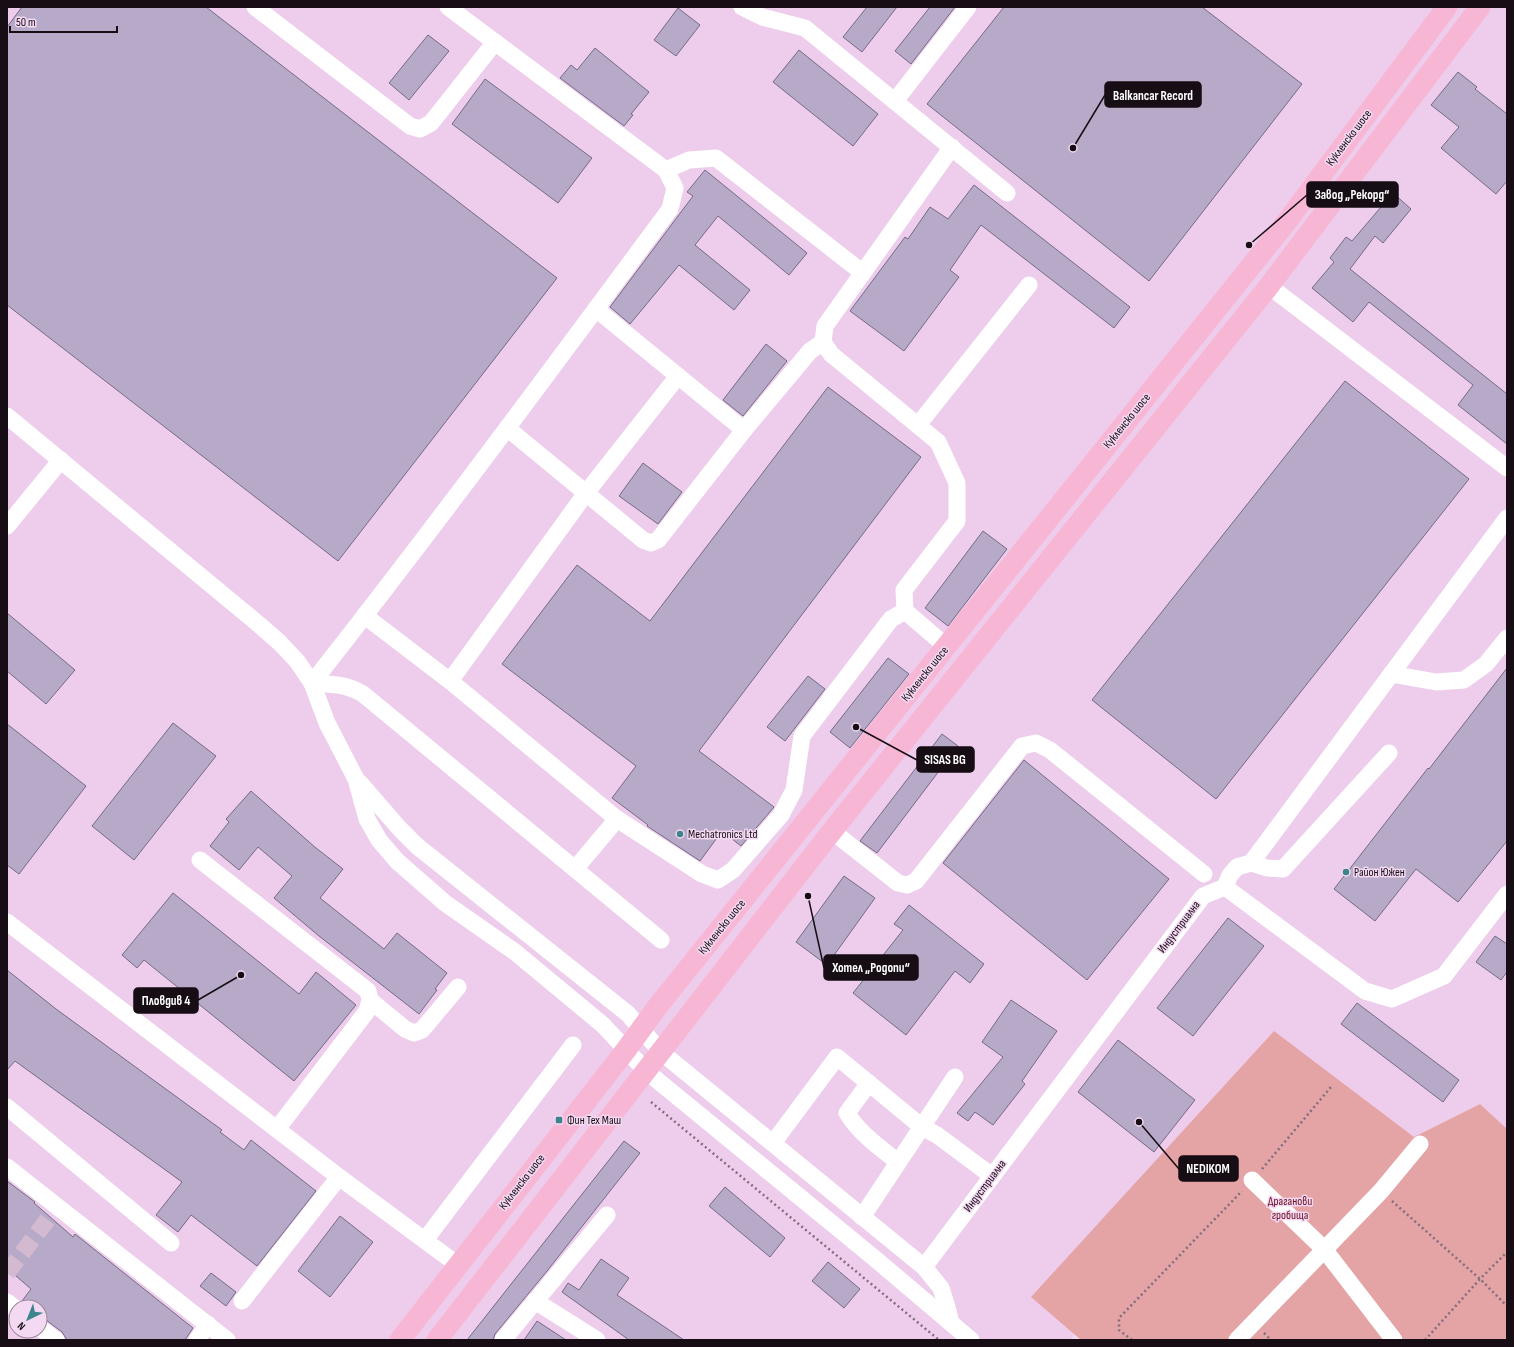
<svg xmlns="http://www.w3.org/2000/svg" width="1514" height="1347" viewBox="0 0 1514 1347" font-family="'Sofia Sans Condensed',sans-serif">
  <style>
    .built { fill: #eecdec; fill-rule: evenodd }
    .green { fill: #e4a3a5 }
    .building { fill: #b6aac8; stroke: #756a86 }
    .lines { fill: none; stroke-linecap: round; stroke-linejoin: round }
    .minor-tunnel { stroke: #d3bad1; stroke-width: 17; stroke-dasharray: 17 8; stroke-linecap: butt }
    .path { stroke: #806e7e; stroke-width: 2.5; stroke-dasharray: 2 3; stroke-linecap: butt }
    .minor { stroke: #fff; stroke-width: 17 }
    .major { stroke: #f7b6d4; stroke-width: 21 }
    .poi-dot { fill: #3d848c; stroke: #f4d9f2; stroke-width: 1.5 }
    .labels { text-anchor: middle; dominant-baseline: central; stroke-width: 3; stroke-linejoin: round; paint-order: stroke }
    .street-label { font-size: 12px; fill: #160d15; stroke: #f4d9f2 }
    .poi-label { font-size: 12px; fill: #160d15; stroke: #f4d9f2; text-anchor: start }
    .park-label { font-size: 12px; fill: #670e1f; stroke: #f4d9f2 }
    .leader { fill: none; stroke: #160d15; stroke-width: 1.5 }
    .callout-dot { fill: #160d15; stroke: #f4d9f2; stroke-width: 1.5 }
    .callout { fill: #160d15; stroke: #160d15; stroke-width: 1.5 }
    .callout-label { font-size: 13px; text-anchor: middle; font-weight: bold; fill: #fff }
  </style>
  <rect width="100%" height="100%" fill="#f4d9f2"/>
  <path class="built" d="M7 7H1507V1129L1480 1104 1414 1137 1274 1031 1032 1297 1075 1334 1070 1340H7ZM16 1307H40V1331H16Z"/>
  <path class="green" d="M1274 1031 1414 1137 1480 1104 1507 1129V1340H1081L1031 1297Z"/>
  <g class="building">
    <path d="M22 7H206L557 278 338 561 7 305V27Z"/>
    <path d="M867 7H897L862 52 843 37Z"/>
    <path d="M930 7H955L911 64 895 51Z"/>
    <path d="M1004 7H1202L1302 84 1149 281 927 104Z"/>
    <path d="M678 8 700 25 676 56 654 40Z"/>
    <path d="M428 35 449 51 409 100 389 83Z"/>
    <path d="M595 48 649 92 631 114 633 115 624 126 560 78 571 65 577 70Z"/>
    <path d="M799 50 878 114 853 146 773 82Z"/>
    <path d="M1458 72 1477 87 1475 89 1507 114V181L1496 194 1441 148 1459 127 1431 105Z"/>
    <path d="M485 79 592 158 558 203 452 124Z"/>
    <path d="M705 170 807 253 789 275 718 216 695 245 750 290 734 310 679 265 630 324 610 307 693 196 687 192Z"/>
    <path d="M974 185 1130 307 1114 328 981 225 950 270 959 277 904 351 850 311 905 237 908 239 930 207 948 219Z"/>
    <path d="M1393 193 1411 209 1383 243 1375 236 1350 269 1507 394V444L1458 405 1473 385 1369 302 1353 322 1312 288 1334 262 1330 258 1346 237 1352 241Z"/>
    <path d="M766 344 787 361 743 416 723 400Z"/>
    <path d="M1345 381 1469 479 1216 799 1092 700Z"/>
    <path d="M828 387 921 457 699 751 774 807 741 846 722 831 700 861 647 826 648 825 612 798 636 766 502 664 577 565 650 621Z"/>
    <path d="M643 463 682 492 658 524 619 496Z"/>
    <path d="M983 531 1007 549 948 626 925 608Z"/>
    <path d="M7 613 75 670 46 704 7 671Z"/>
    <path d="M888 658 909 674 850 748 830 732Z"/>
    <path d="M1507 668V841L1458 902 1416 869 1375 921 1334 889 1428 768 1429 769Z"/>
    <path d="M808 676 825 689 785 741 767 727Z"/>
    <path d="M173 723 216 756 134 860 92 826Z"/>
    <path d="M7 724 86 786 19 874 7 865Z"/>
    <path d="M942 734 958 746 877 853 860 841Z"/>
    <path d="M1024 760 1169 879 1087 980 943 863Z"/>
    <path d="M251 791 316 848 343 869 320 898 384 949 397 933 447 973 435 989 437 990 419 1014 319 936 274 898 292 876 258 847 239 870 210 846 229 822 226 819Z"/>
    <path d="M844 876 875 898 827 965 796 942Z"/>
    <path d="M173 893 299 994 316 972 356 1005 294 1081 144 960 137 968 122 955Z"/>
    <path d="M909 905 984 964 970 983 955 971 906 1035 853 993 903 930 894 924Z"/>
    <path d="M1228 918 1264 946 1193 1036 1157 1008Z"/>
    <path d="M1495 936 1507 944V972L1501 980 1476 962Z"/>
    <path d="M7 970 56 1009 222 1130 220 1132 244 1150 251 1140 316 1191 257 1266 191 1215 178 1232 156 1215 182 1182 15 1061 7 1070Z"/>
    <path d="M1011 1000 1057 1031 1022 1081 1025 1084 993 1125 975 1112 968 1121 957 1113 1003 1057 982 1042Z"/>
    <path d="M1357 1003 1459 1080 1443 1102 1341 1024Z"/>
    <path d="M1118 1040 1195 1100 1154 1152 1078 1092Z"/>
    <path d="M624 1141 640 1153 547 1271 495 1334 493 1340H467Z"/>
    <path d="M7 1181 35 1202 34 1203 73 1237 75 1234 193 1328 185 1340H67L62 1332 46 1320 40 1318V1307H26L22 1301 31 1289 7 1268Z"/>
    <path d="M725 1187 785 1238 770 1257 709 1206Z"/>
    <path d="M340 1216 373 1242 330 1297 298 1271Z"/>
    <path d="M601 1259 629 1278 617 1295 684 1340H629L562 1292 568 1283 579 1290Z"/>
    <path d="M828 1262 860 1289 844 1308 812 1281Z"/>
    <path d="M211 1273 236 1292 226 1306 200 1286Z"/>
    <path d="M537 1321 566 1340H524Z"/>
  </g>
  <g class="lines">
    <path class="minor-tunnel" d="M7 1273 51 1215"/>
    <g class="path">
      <path d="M651 1102 939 1340"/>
      <path d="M1262 1169 1331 1087"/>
      <path d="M1392 1201 1480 1279 1507 1306"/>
      <path d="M1264 1333 1271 1340"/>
      <path d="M1132 1340 1119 1330V1318L1242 1191"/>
      <path d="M1425 1340 1480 1279 1507 1252"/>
    </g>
    <g class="minor">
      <path d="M255 7 410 126 420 129 431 123 495 42"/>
      <path d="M448 7 666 170 689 160 716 158 863 273"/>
      <path d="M742 7 762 17 805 28 1007 193"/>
      <path d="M895 101 968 7"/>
      <path d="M1269 286 1507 468"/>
      <path d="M596 309 744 430"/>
      <path d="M7 416 256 622 279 642 297 661 312 683 327 723 356 779 367 819 379 840 397 861 445 903 515 952 603 1025 646 1071 873 1257 971 1340"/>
      <path d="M918 425 1029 285"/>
      <path d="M507 428 643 540 651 543 658 540 744 430 810 351 823 342"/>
      <path d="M7 526 61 460"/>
      <path d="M365 616 450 681 617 819 575 869"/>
      <path d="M947 647 905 611 904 590 957 521V483L938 442 831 354 823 342 825 326 952 147"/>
      <path d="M1391 674 1436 682 1464 680 1486 664 1507 638"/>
      <path d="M450 681 586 493 678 376"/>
      <path d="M312 683C435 527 552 368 670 209L675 188 666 170"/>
      <path d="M312 683C332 684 346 684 363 694L661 940"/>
      <path d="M360 783 399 828 417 846 628 1014 661 1052 924 1267 941 1288 947 1307 951 1323"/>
      <path d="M617 819 702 874 718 880 733 870 781 815 794 790 802 736 891 619 905 611"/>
      <path d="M832 831 898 883 907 885 916 881 1022 746 1036 743 1050 750 1204 874"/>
      <path d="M200 860 368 991 370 1000 367 1011 277 1129"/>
      <path d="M1251 863 1507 518"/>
      <path d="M1225 887 1230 875 1237 867 1251 863 1267 868 1283 869 1389 753"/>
      <path d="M7 922 339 1177 458 1265"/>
      <path d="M370 1000 405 1029 414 1033 422 1030 458 987"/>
      <path d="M869 1083 847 1113C859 1133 880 1148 898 1162"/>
      <path d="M7 1107 171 1243"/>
      <path d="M773 1143 837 1057 922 1127 937 1135 992 1176"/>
      <path d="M7 1167 227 1340"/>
      <path d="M1252 1180 1324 1249 1394 1340"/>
      <path d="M862 1217 955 1077"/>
      <path d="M425 1240 573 1045"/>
      <path d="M924 1267 1203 896 1225 887 1365 991 1392 999 1444 976 1507 894"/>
      <path d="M242 1301 339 1177"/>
      <path d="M535 1301 597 1340"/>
      <path d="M7 1302 16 1309"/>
      <path d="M40 1328 56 1340"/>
      <path d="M197 1340 208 1324"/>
      <path d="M503 1340 607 1215"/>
      <path d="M1237 1340 1381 1191 1420 1144"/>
    </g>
    <g class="major">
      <path d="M400 1340 626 1050 658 1006 1288 220 1447 7"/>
      <path d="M437 1340 832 831 1269 286 1480 7"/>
    </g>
  </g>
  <g class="poi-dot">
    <circle cx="680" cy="834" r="4"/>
    <circle cx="1346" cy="872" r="4"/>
    <rect x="555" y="1116" width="8" height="8" rx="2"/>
  </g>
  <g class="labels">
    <g class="street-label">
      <text transform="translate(1349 138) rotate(-53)">Кукленско шосе</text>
      <text transform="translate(1127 421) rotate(-51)">Кукленско шосе</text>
      <text transform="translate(925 674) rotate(-51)">Кукленско шосе</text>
      <text transform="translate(722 927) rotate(-51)">Кукленско шосе</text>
      <text transform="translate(1179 927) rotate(-53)">Индустриална</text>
      <text transform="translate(522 1182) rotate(-52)">Кукленско шосе</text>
      <text transform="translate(985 1186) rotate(-53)">Индустриална</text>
    </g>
    <g class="poi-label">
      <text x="688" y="834">Mechatronics Ltd</text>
      <text x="1354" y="872">Район Южен</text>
      <text x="567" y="1120">Фин Тех Маш</text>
    </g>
    <g class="park-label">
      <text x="1290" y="1201">Драганови<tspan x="1290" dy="14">гробища</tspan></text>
    </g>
  </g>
  <path class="leader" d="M1073 148L1105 95M1249 245L1307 195M856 727L917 760M808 896L824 968M241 975L198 1000M1139 1122L1179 1169"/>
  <g class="callout-dot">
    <circle cx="1073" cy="148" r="4"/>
    <circle cx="1249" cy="245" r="4"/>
    <circle cx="856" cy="727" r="4"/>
    <circle cx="808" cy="896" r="4"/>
    <circle cx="241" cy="975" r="4"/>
    <circle cx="1139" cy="1122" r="4"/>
  </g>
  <g class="callout">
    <rect x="1105" y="82" width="96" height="25" rx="4"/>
    <rect x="1307" y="182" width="91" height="25" rx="4"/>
    <rect x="917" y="747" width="57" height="25" rx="4"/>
    <rect x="824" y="955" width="94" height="25" rx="4"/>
    <rect x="134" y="988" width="64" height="25" rx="4"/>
    <rect x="1179" y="1156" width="59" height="25" rx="4"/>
  </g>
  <g class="callout-label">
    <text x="1153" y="100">Balkancar Record</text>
    <text x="1352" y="199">Завод „Рекорд“</text>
    <text x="945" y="764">SISAS BG</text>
    <text x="871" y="972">Хотел „Родопи“</text>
    <text x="166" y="1005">Пловдив 4</text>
    <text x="1208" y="1173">NEDIKOM</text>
  </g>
  <rect width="1514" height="1347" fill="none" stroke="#160d15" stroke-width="16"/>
  <g transform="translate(28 1319) rotate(223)"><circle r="19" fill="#f4d9f2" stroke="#9b879a"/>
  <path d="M0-3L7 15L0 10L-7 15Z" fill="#3d848c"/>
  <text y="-6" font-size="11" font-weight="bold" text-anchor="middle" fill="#160d15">N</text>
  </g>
  <path d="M10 26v6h107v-6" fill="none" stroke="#160d15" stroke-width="2"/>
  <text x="16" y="26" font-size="12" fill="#160d15" stroke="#f4d9f2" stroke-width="3" paint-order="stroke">50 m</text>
</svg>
